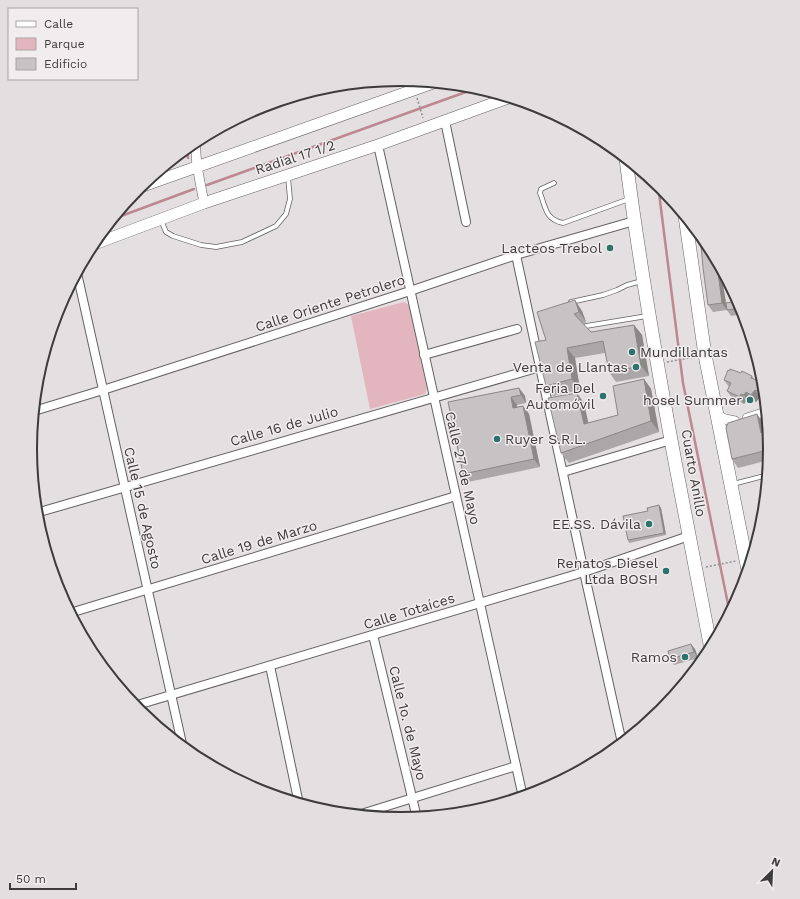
<svg xmlns="http://www.w3.org/2000/svg" width="800" height="899" viewBox="0 0 800 899" font-family="'Work Sans',sans-serif">
  <style>
    .green { fill: #e3b6bf }
    .lines { fill: none; stroke-linecap: round; stroke-linejoin: round }
    .stream { stroke: #bd8893; stroke-width: 2.5 }
    .service-casing { stroke: #666263; stroke-width: 5.5 }
    .minor-casing { stroke: #666263; stroke-width: 10 }
    .tertiary-casing { stroke: #666263; stroke-width: 10 }
    .secondary-casing { stroke: #666263; stroke-width: 12 }
    .trunk-casing { stroke: #666263; stroke-width: 14 }
    .path { stroke: #939091; stroke-width: 1.5; stroke-dasharray: 2 2; stroke-linecap: butt }
    .service { stroke: #fff; stroke-width: 4 }
    .minor { stroke: #fff; stroke-width: 8 }
    .tertiary { stroke: #fff; stroke-width: 9 }
    .secondary { stroke: #fff; stroke-width: 11 }
    .trunk { stroke: #fff; stroke-width: 13 }
    .wall { fill: #aba7a8 }
    .shaded-wall { fill: #8b8888 }
    .building { fill: #c7c2c3; stroke: #8b8888 }
    .poi-dot { fill: #2b736b; stroke: #f1eced; stroke-width: 1.5 }
    .labels { text-anchor: middle; dominant-baseline: central; stroke-width: 3; stroke-linejoin: round; paint-order: stroke }
    .street-label { font-size: 14px; fill: #3d3b3c; stroke: #f1eced }
    .poi-label { font-size: 14px; fill: #3d3b3c; stroke: #f1eced; text-anchor: end }
    .rim { fill: none; stroke: #3d3b3c; stroke-width: 2 }
  </style>
  <rect width="100%" height="100%" fill="#e4dfe0"/>
  <path class="green" d="M404 302 411 306 427 388 425 394 370 409 351 316Z"/>
  <g class="lines">
    <g class="stream">
      <path d="M187 148 188 158"/>
      <path d="M207 185 477 88"/>
      <path d="M658 185 683 383 730 614"/>
      <path d="M113 219 194 189"/>
    </g>
    <g class="service-casing">
      <g id="service">
        <path d="M554 183 541 189 540 193C546 208 545 219 563 223L629 199"/>
        <path d="M161 220 166 232 173 236 201 245 216 247 242 242 276 226 286 214 290 199 288 177"/>
        <path d="M571 302 603 295 617 290 627 285 642 281"/>
        <path d="M586 326 647 316"/>
        <path d="M733 484 768 475"/>
      </g>
    </g>
    <g class="minor-casing">
      <g id="minor">
        <path d="M445 121 466 222"/>
        <path d="M378 145 523 797"/>
        <path d="M516 255 584 572 622 743"/>
        <path d="M77 273 183 748"/>
        <path d="M424 355 517 329"/>
        <path d="M34 411 103 390 410 291 516 255 634 221"/>
        <path d="M563 472 671 440"/>
        <path d="M36 513 540 367"/>
        <path d="M70 613 456 496"/>
        <path d="M373 635 417 818"/>
        <path d="M270 666 299 804"/>
        <path d="M134 706 584 572 689 536"/>
        <path d="M358 815 516 766"/>
      </g>
    </g>
    <g class="tertiary-casing">
      <g id="tertiary">
        <path d="M195 141 197 166 204 203"/>
        <path d="M716 414 725 419 735 421"/>
        <path d="M747 418 766 412"/>
      </g>
    </g>
    <g class="secondary-casing">
      <g id="secondary">
        <path d="M140 187 433 83"/>
        <path d="M92 245 204 203 378 145 508 98"/>
      </g>
    </g>
    <g class="trunk-casing">
      <g id="trunk">
        <path d="M626 159C639 262 657 365 676 467 688 528 699 589 711 649"/>
        <path d="M685 216 705 355 748 570"/>
      </g>
    </g>
    <g class="path">
      <path d="M417 98 423 118"/>
      <path d="M667 362 695 357"/>
      <path d="M706 567 736 561"/>
    </g>
    <use href="#service" class="service"/>
    <use href="#minor" class="minor"/>
    <use href="#tertiary" class="tertiary"/>
    <use href="#secondary" class="secondary"/>
    <use href="#trunk" class="trunk"/>
  </g>
  <g class="wall">
    <path d="M708 244 723 272H721L726 303 742 308 744 314 731 316 727 310 713 312 708 305Z"/>
    <path d="M582 311 586 322 583 324 591 332 634 325 642 335 649 376 616 382 609 372 605 353 575 358 580 390 553 396 546 386V340L537 312Z"/>
    <path d="M748 329 760 366 758 364 757 358 752 351Z"/>
    <path d="M741 373 752 376 755 380 764 383 765 399 760 397 756 402 751 399 749 402 746 401 744 404 732 398 727 391 729 387 724 380Z"/>
    <path d="M644 379 651 389 659 432 569 463 561 453 584 403 588 423 618 415Z"/>
    <path d="M519 388 525 396 526 403 517 405V407L523 406 529 414 540 467 468 482 463 474 448 402Z"/>
    <path d="M757 414 763 423 770 450 769 460 738 468 732 459Z"/>
    <path d="M659 505 661 508 666 535 629 543 628 540 648 511Z"/>
    <path d="M695 649 698 658 674 665 670 659Z"/>
  </g>
  <g class="shaded-wall">
    <path d="M717 265 721 272 727 310 722 303Z"/>
    <path d="M575 300 582 311 586 322 579 312Z"/>
    <path d="M634 325 642 335 649 376 641 366Z"/>
    <path d="M567 348 575 358 580 390 572 379Z"/>
    <path d="M644 379 651 389 659 432 651 421Z"/>
    <path d="M519 388 525 396 526 403 521 395Z"/>
    <path d="M761 389 765 394V399L760 392Z"/>
    <path d="M755 390 760 397 756 402 751 395Z"/>
    <path d="M746 392 751 399 749 402 744 395Z"/>
    <path d="M577 393 584 403 591 435 584 424Z"/>
    <path d="M741 394 746 401 744 404 740 397Z"/>
    <path d="M511 397 517 405 519 415 513 408Z"/>
    <path d="M523 406 529 414 540 467 534 459Z"/>
    <path d="M757 414 763 423 768 442 761 433Z"/>
    <path d="M659 505 661 508 666 535 664 533Z"/>
    <path d="M691 644 695 649 698 658 694 652Z"/>
  </g>
  <g class="building">
    <path d="M700 234 708 244 719 265H717L722 303 708 305 703 268Z"/>
    <path d="M575 300 579 312 574 314 591 332 634 325 641 366 609 372 603 341 567 348 572 379 546 386 535 342 546 340 537 312Z"/>
    <path d="M738 301 742 308 727 310 726 303Z"/>
    <path d="M748 329 755 351H752Z"/>
    <path d="M730 369 741 373 742 371 752 376 751 378 764 383V391L761 389 760 392 755 390 751 395 746 392 744 395 741 394 740 397 727 391 731 383 724 380 728 370 729 371Z"/>
    <path d="M644 379 651 421 561 453 548 398 577 393 584 424 618 415 613 386Z"/>
    <path d="M519 388 521 395 511 397 513 408 523 406 534 459 463 474 448 402Z"/>
    <path d="M757 414 761 433 768 431 770 452H768V450L732 459 726 428 728 423Z"/>
    <path d="M659 505 664 533 628 540 623 516 648 511 647 508Z"/>
    <path d="M691 644 694 652 670 659 668 651Z"/>
  </g>
  <g class="poi-dot">
    <circle cx="610" cy="248" r="4"/>
    <circle cx="632" cy="352" r="4"/>
    <circle cx="636" cy="367" r="4"/>
    <circle cx="603" cy="396" r="4"/>
    <circle cx="750" cy="400" r="4"/>
    <circle cx="497" cy="439" r="4"/>
    <circle cx="649" cy="524" r="4"/>
    <circle cx="666" cy="571" r="4"/>
    <circle cx="685" cy="657" r="4"/>
  </g>
  <g class="labels">
    <g class="street-label">
      <text transform="translate(295 157) rotate(-18)">Radial 17 1/2</text>
      <text transform="translate(330 303) rotate(-18)">Calle Oriente Petrolero</text>
      <text transform="translate(284 426) rotate(-16)">Calle 16 de Julio</text>
      <text transform="translate(463 468) rotate(77)">Calle 27 de Mayo</text>
      <text transform="translate(694 473) rotate(80)">Cuarto Anillo</text>
      <text transform="translate(143 508) rotate(77)">Calle 15 de Agosto</text>
      <text transform="translate(259 542) rotate(-17)">Calle 19 de Marzo</text>
      <text transform="translate(409 611) rotate(-17)">Calle Totaíces</text>
      <text transform="translate(408 723) rotate(76)">Calle 1o. de Mayo</text>
    </g>
    <g class="poi-label">
      <text x="602" y="248">Lacteos Trebol</text>
      <text x="640" y="352" text-anchor="start">Mundillantas</text>
      <text x="628" y="367">Venta de Llantas</text>
      <text x="595" y="388">Feria Del<tspan x="595" dy="16">Automóvil</tspan></text>
      <text x="742" y="400">hosel Summer</text>
      <text x="505" y="439" text-anchor="start">Ruyer S.R.L.</text>
      <text x="641" y="524">EE.SS. Dávila</text>
      <text x="658" y="563">Renatos Diesel<tspan x="658" dy="16">Ltda BOSH</tspan></text>
      <text x="677" y="657">Ramos</text>
    </g>
  </g>
  <path d="M0 0H800V899H0ZM37 449a363 363 0 1 1 726 0a363 363 0 1 1-726 0Z" fill="#e3dedf" fill-rule="evenodd"/>
  <path class="rim" d="M37 449a363 363 0 1 1 726 0a363 363 0 1 1-726 0Z"/>
  <rect x="8" y="8" width="130" height="72" fill="#f1eced" stroke="#a9a5a6"/>
  <rect x="16" y="21" width="20" height="6" fill="#ffffff" stroke="#a9a5a6"/>
  <text x="44" y="28" font-size="12" fill="#3d3b3c">Calle</text>
  <rect x="16" y="38" width="20" height="12" fill="#e3b6bf" stroke="#a9a5a6"/>
  <text x="44" y="48" font-size="12" fill="#3d3b3c">Parque</text>
  <rect x="16" y="58" width="20" height="12" fill="#c7c2c3" stroke="#a9a5a6"/>
  <text x="44" y="68" font-size="12" fill="#3d3b3c">Edificio</text>
  <g transform="translate(772 871) rotate(24)" stroke="#f1eced" stroke-width="3" paint-order="stroke">
  <path d="M0-3L7 15L0 10L-7 15Z" fill="#3d3b3c"/>
  <text y="-6" font-size="11" font-weight="bold" text-anchor="middle" fill="#3d3b3c">N</text>
  </g>
  <path d="M10 883v6h66v-6" fill="none" stroke="#3d3b3c" stroke-width="2"/>
  <text x="16" y="883" font-size="12" fill="#3d3b3c" stroke="#f1eced" stroke-width="3" paint-order="stroke">50 m</text>
</svg>
